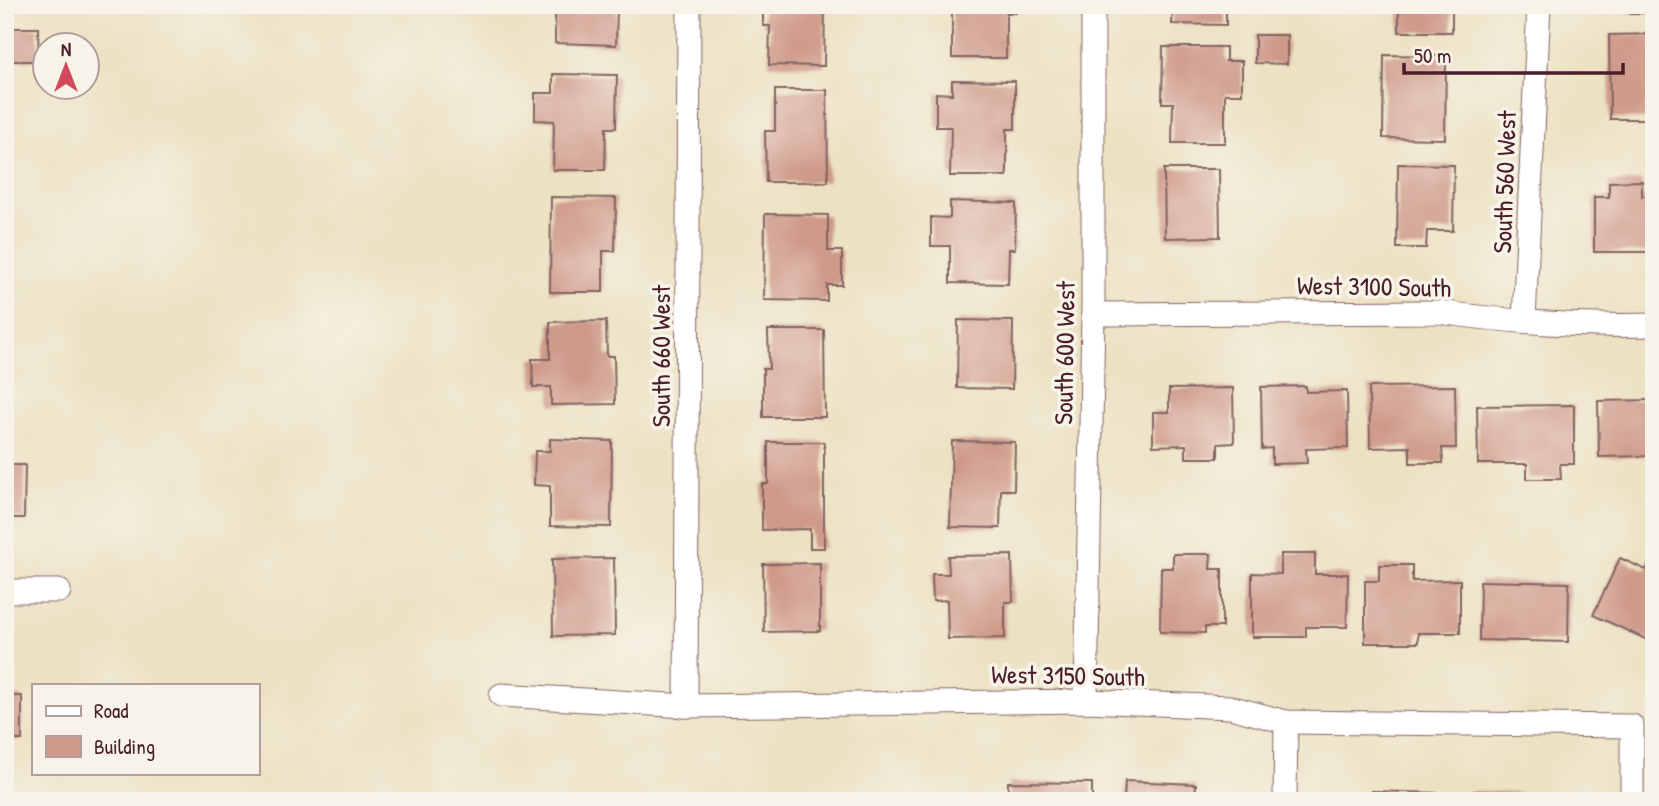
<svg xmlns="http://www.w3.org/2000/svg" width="1659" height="806" viewBox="0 0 1659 806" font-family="'Patrick Hand',sans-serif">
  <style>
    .building { fill: #cf9a8a }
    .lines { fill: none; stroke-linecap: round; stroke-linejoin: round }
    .street-casing { stroke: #836360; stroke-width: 25 }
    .street { stroke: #fff; stroke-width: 23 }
    .labels { text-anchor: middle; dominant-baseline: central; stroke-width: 7; stroke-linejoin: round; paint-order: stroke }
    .street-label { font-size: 26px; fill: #4a1f2b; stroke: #f7f3e8 }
  </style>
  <rect width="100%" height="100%" fill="#f7f3e8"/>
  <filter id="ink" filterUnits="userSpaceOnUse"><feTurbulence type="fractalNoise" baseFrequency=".0143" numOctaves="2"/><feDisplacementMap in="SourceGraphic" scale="14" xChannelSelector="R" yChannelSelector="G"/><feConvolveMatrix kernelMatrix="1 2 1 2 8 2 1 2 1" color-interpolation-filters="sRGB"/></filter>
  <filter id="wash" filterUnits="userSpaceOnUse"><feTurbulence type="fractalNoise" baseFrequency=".00686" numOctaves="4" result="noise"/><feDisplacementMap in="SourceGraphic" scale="28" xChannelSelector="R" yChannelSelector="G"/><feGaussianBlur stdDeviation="1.57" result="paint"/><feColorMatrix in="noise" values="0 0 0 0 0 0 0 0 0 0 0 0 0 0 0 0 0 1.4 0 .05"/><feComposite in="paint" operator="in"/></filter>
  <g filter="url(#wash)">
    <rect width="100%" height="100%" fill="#ece1c2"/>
    <g id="blocks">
      <g class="building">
        <path d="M555 5H617L616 45 555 43Z"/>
        <path d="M763 5H825L824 66 769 65 770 26H763Z"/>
        <path d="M952 5H1016V13H1006V58H952Z"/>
        <path d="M1173 5H1226V25L1172 24Z"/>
        <rect x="1399" y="5" width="53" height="27"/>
        <rect x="1629" y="5" width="25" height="8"/>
        <path d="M5 28H38L39 61H5Z"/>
        <path d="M1654 34V119H1610L1609 35Z"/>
        <path d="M1255 35H1287V64L1255 63Z"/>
        <path d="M1163 47H1226V61H1242V94H1225V143H1172L1173 103H1162Z"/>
        <path d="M1384 55 1446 56 1445 139 1383 138Z"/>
        <path d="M553 74 617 75 616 128H606L605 170H553L554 121 535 120V93H553Z"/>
        <path d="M952 80 1015 81V129H1007V176H950L951 127H936V93L952 94Z"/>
        <path d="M775 90H827L828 182H766L765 131H775Z"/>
        <path d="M1398 164 1454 165 1453 231H1427L1426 248H1397Z"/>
        <path d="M1164 169H1219L1220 237 1165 238Z"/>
        <path d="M1642 181V196H1654V252H1594V197H1609V182Z"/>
        <path d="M551 197 616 198 615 251H603V292H550Z"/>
        <path d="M950 201 1016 203 1015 249H1009L1008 284 950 283V246H931V217L950 218Z"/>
        <path d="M765 214 828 215V251H842V285H827V301L764 300Z"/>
        <path d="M958 320 1013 321 1012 389 957 388Z"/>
        <path d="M606 321 607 356H614L615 404 551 405V387H533L532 359H550V322Z"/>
        <path d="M768 330H824L825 417H763V369H769Z"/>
        <path d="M1306 386V392L1347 391 1348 448 1306 449 1307 463 1272 464V448L1262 449 1261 387Z"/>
        <path d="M1455 386 1456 448H1442L1443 463H1410V447L1370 448 1369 387Z"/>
        <path d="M1233 388 1234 443 1218 444V458H1186V445L1153 446V412H1169V389Z"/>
        <path d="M1654 400V456L1599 457 1598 401Z"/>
        <path d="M1574 405V464H1560L1561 479H1527V464H1478L1477 406Z"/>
        <path d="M550 439 612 441 611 527 550 526V486L534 485 535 451H550Z"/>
        <path d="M952 441 1015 442 1014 490H1001L1000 528 950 527Z"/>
        <path d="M768 442H824V548H810V529L762 530V484H768Z"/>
        <path d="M5 465H25L24 518H5Z"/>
        <path d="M1173 554H1211L1210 569H1222V627H1205V633L1160 632 1161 568H1173Z"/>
        <path d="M1281 554H1315V574H1348L1347 627H1306V637H1252V573L1281 574Z"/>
        <path d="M1012 555 1013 602H1005V638L948 639 947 600 933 601 932 574H949L948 556Z"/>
        <path d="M614 558 615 635 553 636 552 559Z"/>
        <path d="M1620 558 1646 570 1651 559 1654 560V643L1593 615Z"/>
        <path d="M820 563V631L764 632 763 564Z"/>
        <path d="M1379 565H1412V581L1460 580V633H1418V643H1365V581H1379Z"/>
        <path d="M1480 581 1569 583 1568 642 1479 640Z"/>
        <rect x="5" y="696" width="17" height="44"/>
        <path d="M1125 781 1196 784 1195 801H1124Z"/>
        <path d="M1008 782 1092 783V801H1008Z"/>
        <path d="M1372 791 1439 793V801H1372Z"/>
        <path d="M1472 791 1521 792V797H1540V801H1472Z"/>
      </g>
    </g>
  </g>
  <g filter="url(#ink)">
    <use href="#blocks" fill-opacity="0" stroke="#836360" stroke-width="2"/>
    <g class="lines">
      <g class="street-casing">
        <g id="street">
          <path d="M1093 314 1439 312C1509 322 1582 327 1654 325"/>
          <path d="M1524 320 1539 5"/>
          <path d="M5 591H59"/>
          <path d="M501 695 686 706 1086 701 1230 707 1286 722 1632 726V801"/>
          <path d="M1086 701 1093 314V5"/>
          <path d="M686 706 689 5"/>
          <path d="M1285 801 1286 722"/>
        </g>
      </g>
      <use href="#street" class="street"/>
    </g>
  </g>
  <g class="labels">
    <g class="street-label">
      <text transform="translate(1504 182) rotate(-88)">South 560 West</text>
      <text transform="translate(1374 286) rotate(1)">West 3100 South</text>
      <text transform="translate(1064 353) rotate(-89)">South 600 West</text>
      <text transform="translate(660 356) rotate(-90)">South 660 West</text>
      <text transform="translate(1068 675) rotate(1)">West 3150 South</text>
    </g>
  </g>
  <rect width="1659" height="806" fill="none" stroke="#f7f3e8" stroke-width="28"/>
  <rect x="32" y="684" width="228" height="91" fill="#f7f3e8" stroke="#b29e9c" stroke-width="2"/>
  <rect x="46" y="706" width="35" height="10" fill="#ffffff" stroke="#b29e9c" stroke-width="2"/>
  <text x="94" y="718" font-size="21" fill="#4a1f2b">Road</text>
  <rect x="46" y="736" width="35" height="21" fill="#cf9a8a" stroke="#b29e9c" stroke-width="2"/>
  <text x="94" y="754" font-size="21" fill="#4a1f2b">Building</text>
  <g transform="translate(66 66)"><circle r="33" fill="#f7f3e8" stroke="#b29e9c" stroke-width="2"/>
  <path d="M0-5L12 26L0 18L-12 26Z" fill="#d1495b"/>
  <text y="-10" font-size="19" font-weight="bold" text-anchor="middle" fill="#4a1f2b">N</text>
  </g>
  <path d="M1404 63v10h219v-10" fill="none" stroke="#4a1f2b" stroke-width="3.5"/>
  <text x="1414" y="63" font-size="21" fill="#4a1f2b" stroke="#f7f3e8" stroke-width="5" paint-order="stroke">50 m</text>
</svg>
